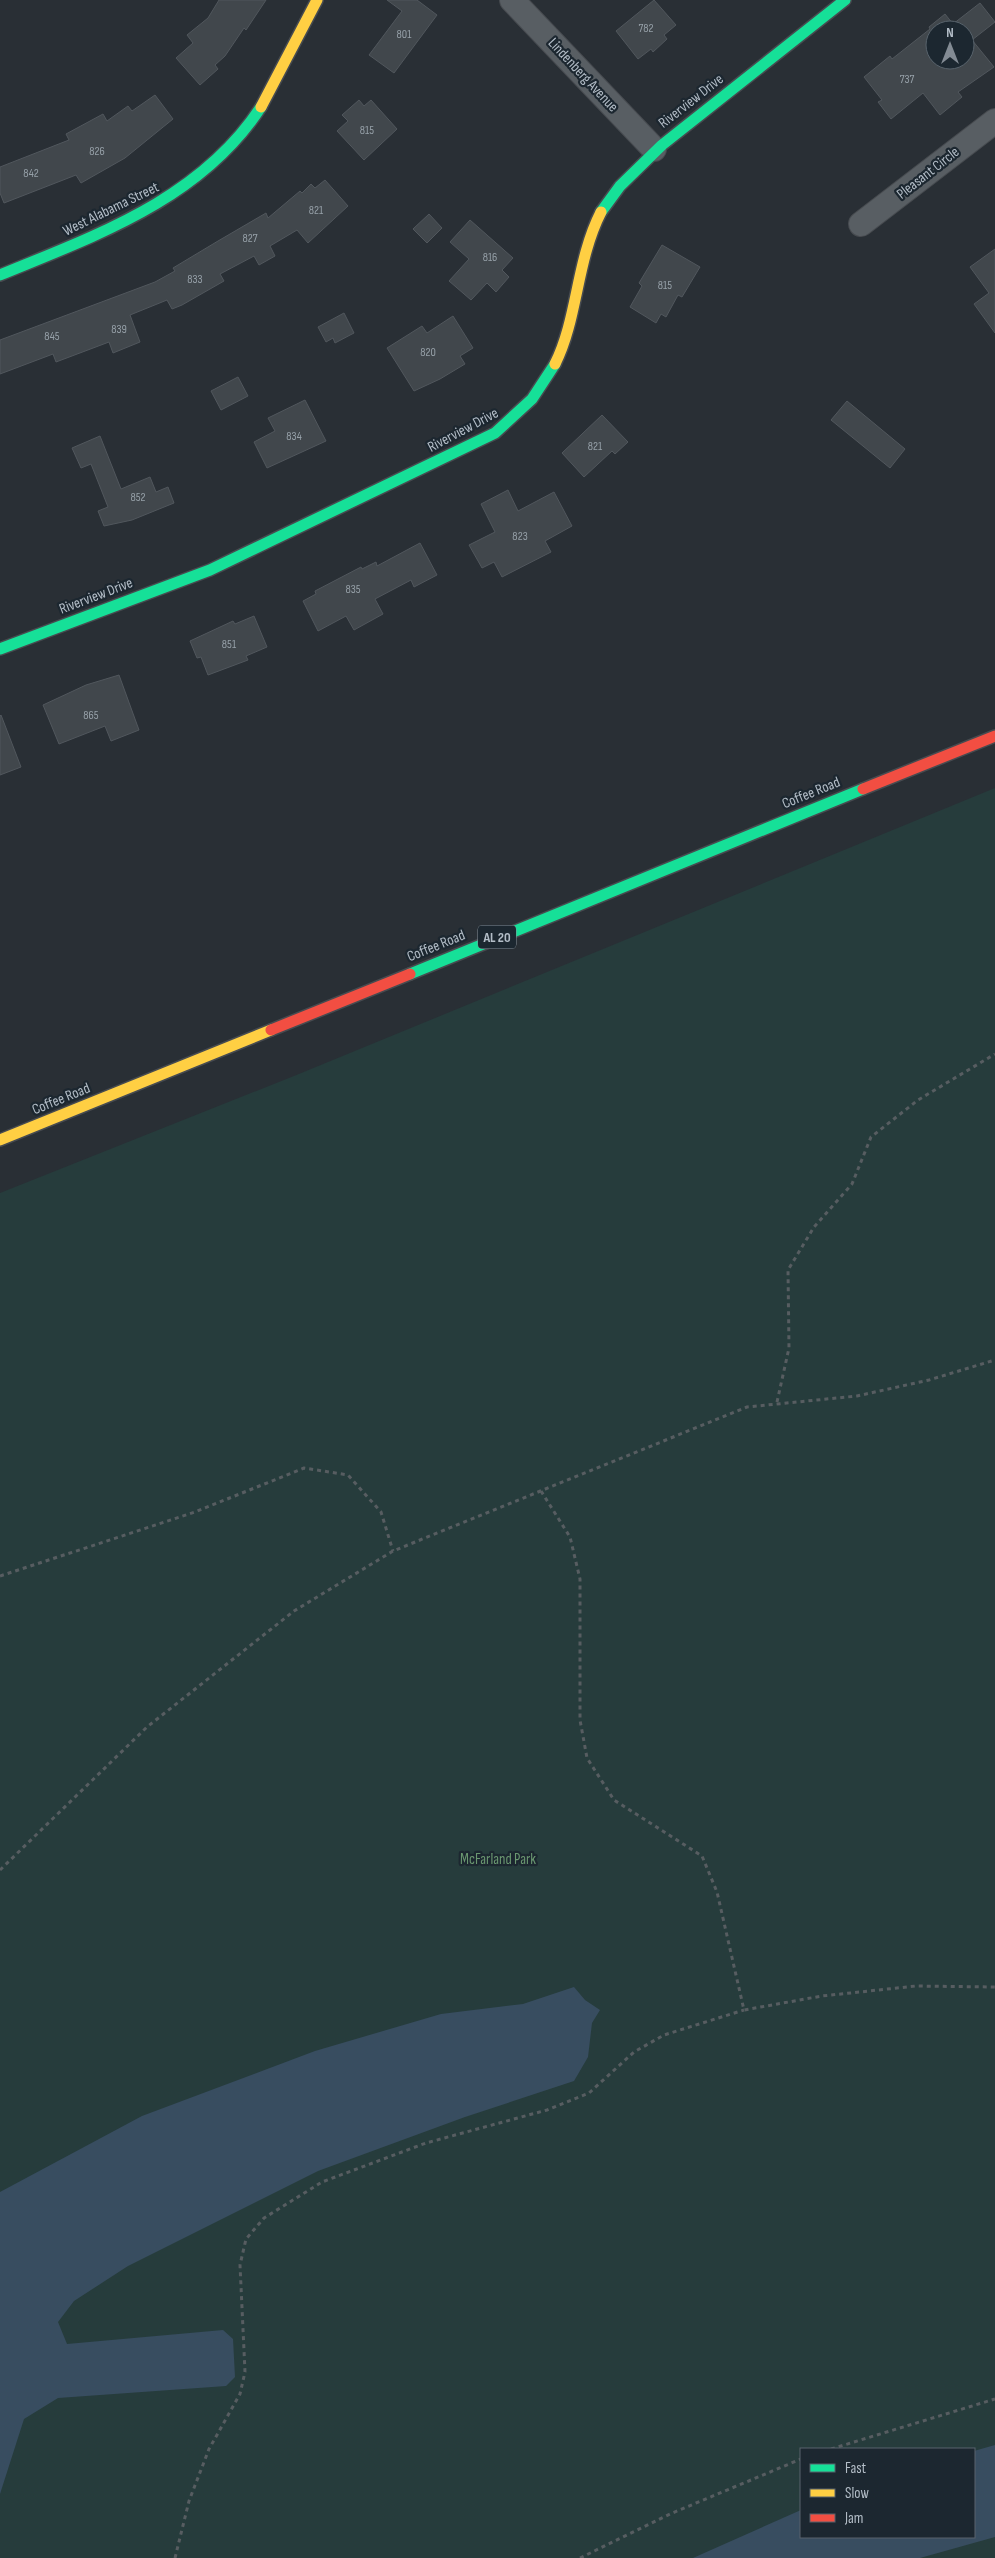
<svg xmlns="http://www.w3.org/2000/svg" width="995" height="2558" viewBox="0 0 995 2558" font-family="'Sofia Sans Condensed',sans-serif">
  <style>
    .green { fill: #263c3c; fill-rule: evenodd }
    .water { fill: #384d60 }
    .building { fill: #41474c; stroke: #51575d; fill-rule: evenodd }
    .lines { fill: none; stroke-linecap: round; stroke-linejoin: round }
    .street-casing { stroke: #474b50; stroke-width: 26 }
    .fast-casing { stroke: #474b50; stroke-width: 14 }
    .slow-casing { stroke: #474b50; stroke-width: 14 }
    .jam-casing { stroke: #474b50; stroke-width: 14 }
    .path { stroke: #575d61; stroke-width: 3; stroke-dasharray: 4 4; stroke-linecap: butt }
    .street { stroke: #585e63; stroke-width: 24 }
    .fast { stroke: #16e098; stroke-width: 11 }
    .slow { stroke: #ffcf43; stroke-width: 11 }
    .jam { stroke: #f24e42; stroke-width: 11 }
    .labels { text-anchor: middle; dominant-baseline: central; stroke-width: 4.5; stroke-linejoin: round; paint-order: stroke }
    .number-label { font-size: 12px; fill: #96a0a8 }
    .shield { fill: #1c2730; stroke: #86909a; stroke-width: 1 }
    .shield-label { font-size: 14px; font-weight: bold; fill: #b3bdc7 }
    .street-label { font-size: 15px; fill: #b3bdc7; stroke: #1c2730 }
    .park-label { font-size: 15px; fill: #6a9770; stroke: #1c2730 }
  </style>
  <rect width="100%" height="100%" fill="#292f35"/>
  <path class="green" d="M995 788V2558H0V1193L294 1076ZM801 2449H974V2537H801Z"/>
  <g class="water">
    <path d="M574 1987 585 2000 600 2010 592 2023 588 2057 574 2081 465 2117 318 2171 128 2266 74 2301 58 2322 67 2344 223 2330 233 2339 235 2377 226 2386 58 2398 24 2419 0 2494V2192L142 2116 315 2051 441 2014 523 2004Z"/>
    <path d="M995 2445V2537L920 2558H693L801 2510V2537H974V2451Z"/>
  </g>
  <g class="building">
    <path d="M219 0H266L246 30 244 28 225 56 215 65 218 69 200 85 176 58 193 43 187 35 208 18Z"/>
    <path d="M387 0H417L437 15 394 73 369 55 402 11Z"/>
    <path d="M654 0 676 25 664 35 667 39 653 52 651 49 638 59 616 31Z"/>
    <path d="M980 3 995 22 972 40 994 67 958 92 962 97 940 115 923 93 891 119 878 102 882 100 864 77 890 56 892 59 930 29 929 27 945 14 953 24ZM935 30H965V60H935Z"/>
    <path d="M155 95 173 119 125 158 81 183 76 175 4 203 0 193V167L69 140 66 134 103 114 107 121 128 106 132 111Z"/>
    <path d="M359 100 364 106 371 100 397 129 364 160 337 131 348 121 342 115Z"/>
    <path d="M325 180 348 206 308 243 297 230 270 246 275 256 259 265 254 256 220 274 224 281 182 305 172 309 167 300 130 315 140 342 113 353 109 342 56 362 53 354 0 374V340L155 282 175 271 173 268 218 241 266 213 268 218 300 191 302 193 311 184 315 188Z"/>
    <path d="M429 214 442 228 427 243 413 229Z"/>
    <path d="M470 220 513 258 502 270 509 277 496 292 487 283 471 300 449 281 469 259 450 242Z"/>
    <path d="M662 245 700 267 682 297 678 295 666 317 661 314 656 323 630 307 642 286 639 283Z"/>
    <path d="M995 249V333L974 304 989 293 970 267Z"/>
    <path d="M344 313 354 333 335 343 333 338 326 342 318 327Z"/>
    <path d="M453 316 473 348 460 356 465 364 440 379 414 391 387 348 422 326 427 333Z"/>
    <path d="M238 377 248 396 221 410 211 391Z"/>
    <path d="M305 400 326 441 267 468 254 442 275 431 268 418Z"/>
    <path d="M847 401 905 449 890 468 831 420Z"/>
    <path d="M602 415 628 442 615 454 612 451 584 477 562 453Z"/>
    <path d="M100 436 121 489 150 477 156 492 168 487 174 503 132 520 104 526 98 511 108 507 91 464 81 468 72 448Z"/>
    <path d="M508 490 518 511 554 492 572 526 545 541 551 552 502 577 494 562 482 568 469 545 495 532 481 504Z"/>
    <path d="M420 543 437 575 414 587 411 580 375 599 383 614 354 630 346 616 318 631 303 601 316 594 315 591 361 567 362 569 376 562 377 566Z"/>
    <path d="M254 616 267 647 246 656 248 660 208 675 201 657 197 658 190 641 233 621 235 624Z"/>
    <path d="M119 675 139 730 111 741 105 726 59 744 43 705 86 685Z"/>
    <path d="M1 715 21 767 0 775V716Z"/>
  </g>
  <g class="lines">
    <g class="street-casing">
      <g id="street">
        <path d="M512 0 654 149"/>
        <path d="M861 224 995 121"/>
      </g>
    </g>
    <g class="fast-casing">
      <g id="fast">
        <path d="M601 212 620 186 662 145 845 0"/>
        <path d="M0 275C97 235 201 199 261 107"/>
        <path d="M0 649 210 570 495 433 532 399 555 364"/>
        <path d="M410 974 863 789"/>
      </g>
    </g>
    <g class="slow-casing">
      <g id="slow">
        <path d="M261 107 317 0"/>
        <path d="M555 364C578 318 576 261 601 212"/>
        <path d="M0 1140 271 1030"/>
      </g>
    </g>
    <g class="jam-casing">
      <g id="jam">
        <path d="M863 789 995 736"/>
        <path d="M271 1030 410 974"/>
      </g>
    </g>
    <g class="path">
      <path d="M777 1402 789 1348 788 1270 814 1227 852 1184 871 1137 918 1100 995 1054"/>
      <path d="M541 1491 570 1537 580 1579V1720L587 1758 614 1800 702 1856 717 1892 744 2010 822 1996 916 1986 995 1987"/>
      <path d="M0 1576 195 1512 304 1468 348 1475 381 1512 393 1551"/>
      <path d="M0 1870 147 1727 294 1611 393 1551 747 1407 857 1396 929 1380 995 1360"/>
      <path d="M831 2449 995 2399"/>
      <path d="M175 2558 189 2501 209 2449 240 2394 245 2372 240 2265 246 2239 264 2218 322 2182 426 2143 547 2110 589 2093 634 2052 664 2035 744 2010"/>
      <path d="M580 2558 670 2514 801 2459"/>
    </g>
    <use href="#street" class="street"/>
    <use href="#fast" class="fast"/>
    <use href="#slow" class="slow"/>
    <use href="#jam" class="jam"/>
  </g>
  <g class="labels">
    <g class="number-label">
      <text x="646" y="28">782</text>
      <text x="404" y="34">801</text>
      <text x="907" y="79">737</text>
      <text x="367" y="130">815</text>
      <text x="97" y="151">826</text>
      <text x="31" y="173">842</text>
      <text x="316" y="210">821</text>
      <text x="250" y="238">827</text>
      <text x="490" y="257">816</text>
      <text x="195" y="279">833</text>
      <text x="665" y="285">815</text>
      <text x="119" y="329">839</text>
      <text x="52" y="336">845</text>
      <text x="428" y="352">820</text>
      <text x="294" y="436">834</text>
      <text x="595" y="446">821</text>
      <text x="138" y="497">852</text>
      <text x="520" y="536">823</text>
      <text x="353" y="589">835</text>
      <text x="229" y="644">851</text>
      <text x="91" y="715">865</text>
    </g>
    <rect class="shield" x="478" y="925.5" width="38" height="23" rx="4"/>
    <g class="shield-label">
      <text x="497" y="937">AL 20</text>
    </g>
    <g class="street-label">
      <text transform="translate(583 75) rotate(47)">Lindenberg Avenue</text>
      <text transform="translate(691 101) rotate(-38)">Riverview Drive</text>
      <text transform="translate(928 173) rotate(-38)">Pleasant Circle</text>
      <text transform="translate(111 209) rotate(-26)">West Alabama Street</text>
      <text transform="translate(463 430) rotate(-28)">Riverview Drive</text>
      <text transform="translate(96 596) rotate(-21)">Riverview Drive</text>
      <text transform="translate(811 793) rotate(-22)">Coffee Road</text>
      <text transform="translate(436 946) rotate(-22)">Coffee Road</text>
      <text transform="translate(61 1099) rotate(-22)">Coffee Road</text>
    </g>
    <g class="park-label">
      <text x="498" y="1859">McFarland Park</text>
    </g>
  </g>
  <rect x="800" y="2448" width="175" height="90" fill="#1c2730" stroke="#58636c"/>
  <rect x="810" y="2464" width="25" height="8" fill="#16e098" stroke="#58636c"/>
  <text x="845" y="2473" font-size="15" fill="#b3bdc7">Fast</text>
  <rect x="810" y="2489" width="25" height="8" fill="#ffcf43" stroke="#58636c"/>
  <text x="845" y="2498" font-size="15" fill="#b3bdc7">Slow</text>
  <rect x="810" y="2514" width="25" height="8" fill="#f24e42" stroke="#58636c"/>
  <text x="845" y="2523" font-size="15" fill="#b3bdc7">Jam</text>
  <g transform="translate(950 45)"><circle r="24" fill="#1c2730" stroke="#58636c"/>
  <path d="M0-4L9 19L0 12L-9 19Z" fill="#838b94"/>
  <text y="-8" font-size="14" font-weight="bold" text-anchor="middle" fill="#b3bdc7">N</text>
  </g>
</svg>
